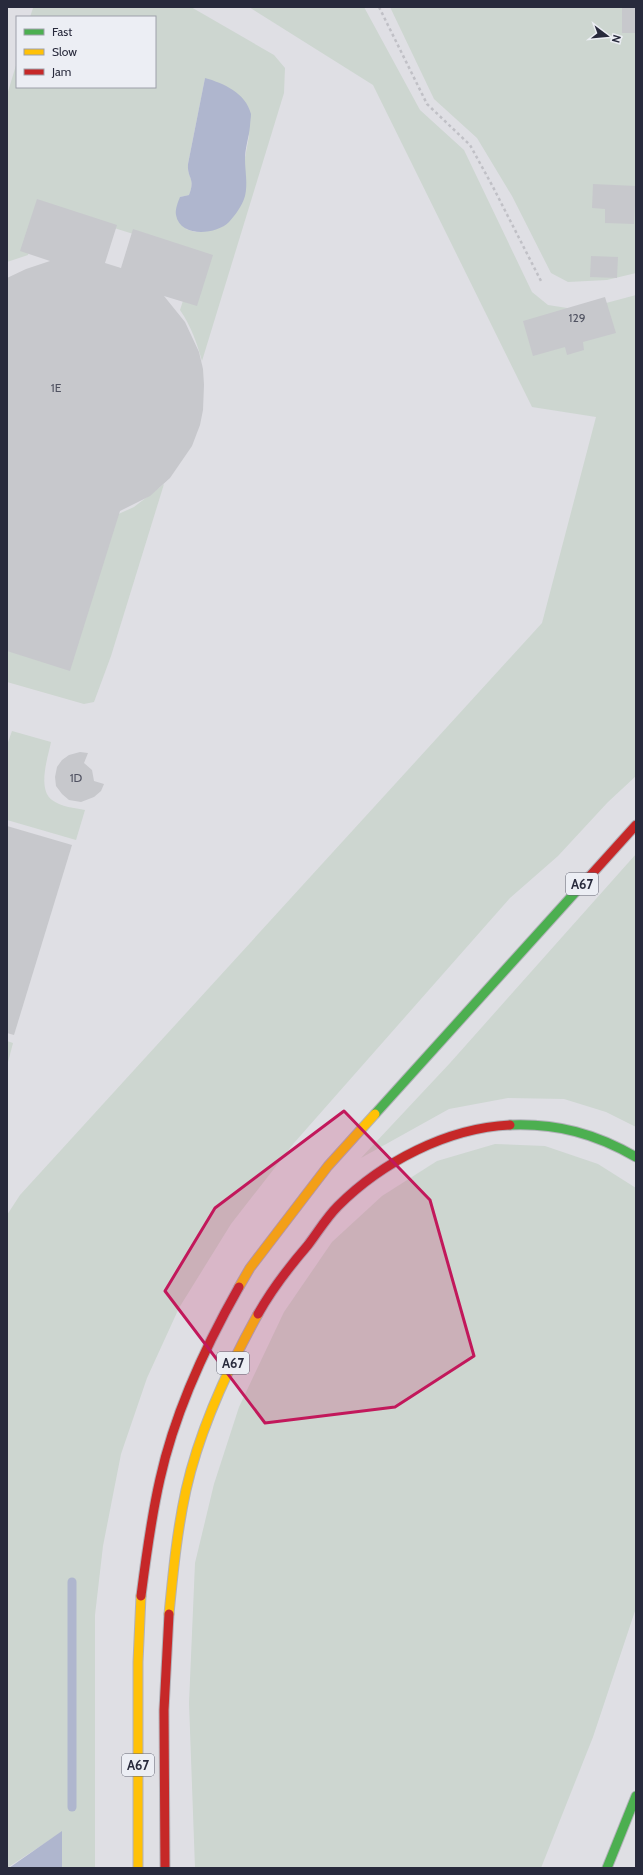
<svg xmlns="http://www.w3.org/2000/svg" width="643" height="1875" viewBox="0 0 643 1875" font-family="Cabin,sans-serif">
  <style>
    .green { fill: #cdd6d0; fill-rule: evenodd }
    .water { fill: #afb6ce }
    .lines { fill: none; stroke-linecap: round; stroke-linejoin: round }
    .stream { stroke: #afb6ce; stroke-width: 9 }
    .building { fill: #c7c8cc }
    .fast-casing { stroke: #b2b2b9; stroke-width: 11 }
    .slow-casing { stroke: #b2b2b9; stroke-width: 11 }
    .jam-casing { stroke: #b2b2b9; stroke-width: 11 }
    .path { stroke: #c0c0c6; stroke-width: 2.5; stroke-dasharray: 3 3; stroke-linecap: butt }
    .fast { stroke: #4caf50; stroke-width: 9 }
    .slow { stroke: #ffc107; stroke-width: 9 }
    .jam { stroke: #c62828; stroke-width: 9 }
    .marked { fill: #c2185b; fill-opacity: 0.2; stroke: #c2185b; stroke-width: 3; stroke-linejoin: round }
    .labels { text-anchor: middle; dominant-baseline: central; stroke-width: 3.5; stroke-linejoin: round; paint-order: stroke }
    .number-label { font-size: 12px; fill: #505261 }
    .shield { fill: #eceef4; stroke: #636573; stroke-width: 1 }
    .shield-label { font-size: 13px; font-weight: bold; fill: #282a3c }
  </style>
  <rect width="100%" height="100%" fill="#dfdfe4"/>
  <g class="green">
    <path d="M32 7H191L274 55 285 68 284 93 202 361C197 343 191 326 180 310L198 254 43 206 28 255 7 262V95L17 62V87H155V17H30L33 8ZM205 78 249 136 245 158V195L208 231 195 232 186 229 180 197 189 195C196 178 187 179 188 164Z"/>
    <path d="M249 7H364L420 110 464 150 532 292 548 305 580 310 636 295V776L608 802 558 856 510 898 294 1143 231 1224 179 1308 147 1378 121 1454 103 1546 95 1615V1868H62V1832L7 1868V1215L20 1195 542 623 596 417 532 407 373 85Z"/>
    <path d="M390 7H630L636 22V273L607 280 568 282 551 273 512 196 477 138 434 99Z"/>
    <path d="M164 484 111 656 94 702 84 704 7 682V648L114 516 134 507Z"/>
    <path d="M12 731 51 742C48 757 37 789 52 800 61 807 75 808 85 810L76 840 7 820V745Z"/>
    <path d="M636 854V1127L606 1112 564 1099 508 1098 449 1109 361 1158 450 1063Z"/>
    <path d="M7 1041 13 1043 7 1066Z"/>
    <path d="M495 1144 545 1146 598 1164 636 1188V1608L593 1737 541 1868H195L189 1703 195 1563 214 1484 239 1407 284 1312 332 1242 382 1196 437 1161Z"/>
  </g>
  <g class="water">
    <path d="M205 78C223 83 246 93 251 114 251 117 250 123 250 126 249 137 245 148 245 159 245 171 248 184 245 196 242 206 236 214 229 222 216 235 180 238 176 215 175 209 178 202 180 197L189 195C196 178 187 179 188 164Z"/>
    <path d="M62 1831V1868H9Z"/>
  </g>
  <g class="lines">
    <path class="stream" d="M72 1807V1582"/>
  </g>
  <g class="building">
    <rect x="622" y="7" width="14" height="26"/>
    <path d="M593 184 636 186 634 224 605 223V209L592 208Z"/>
    <path d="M37 199 117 225 105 263 121 268 133 229 213 255 197 306 164 296 185 322 199 352 203 369 204 385 203 410 200 425 192 446 170 478 150 496 120 511 70 671 7 651V278L26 269 50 261 20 251Z"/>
    <path d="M591 256 618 257 617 278 590 277Z"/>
    <path d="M605 297 616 333 583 342 584 350 567 355 565 347 533 356 523 321Z"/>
    <path d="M80 752 88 753 84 763 92 770 94 781 104 784 101 791 94 797 81 802 69 800 62 794 56 786 55 777 57 767 62 760 69 755Z"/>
    <path d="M7 826 72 845 14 1035 7 1033Z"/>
  </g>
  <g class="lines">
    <g class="fast-casing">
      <g id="fast">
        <path d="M375 1114 590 876"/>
        <path d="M510 1125C557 1123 596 1134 636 1157"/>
        <path d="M607 1868 636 1796"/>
      </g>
    </g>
    <g class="slow-casing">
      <g id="slow">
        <path d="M239 1287 250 1268 328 1166 375 1114"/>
        <path d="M169 1614C173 1573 177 1531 186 1490 200 1428 227 1370 258 1314"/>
        <path d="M138 1868V1662L141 1596"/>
      </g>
    </g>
    <g class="jam-casing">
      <g id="jam">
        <path d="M590 876 636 825"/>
        <path d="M258 1314C272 1289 289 1267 308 1245 318 1232 326 1218 338 1206 382 1162 447 1128 510 1125"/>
        <path d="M141 1596C146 1557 151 1518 160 1479 175 1411 205 1347 239 1287"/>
        <path d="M165 1868 164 1710 169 1614"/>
      </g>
    </g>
    <path class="path" d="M379 7 427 104 470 145 493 187 541 281"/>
    <use href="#fast" class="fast"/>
    <use href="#slow" class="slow"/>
    <use href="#jam" class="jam"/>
  </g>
  <path class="marked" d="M344 1111 430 1200 474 1356 395 1407 265 1423 165 1291 215 1208Z"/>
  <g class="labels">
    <g class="number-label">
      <text x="577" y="317">129</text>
      <text x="56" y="387">1E</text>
      <text x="76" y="777">1D</text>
    </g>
    <g class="shield">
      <rect x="566" y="873" width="32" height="22" rx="3"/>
      <rect x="217" y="1352" width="32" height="22" rx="3"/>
      <rect x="122" y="1754" width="32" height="22" rx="3"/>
    </g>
    <g class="shield-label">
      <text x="582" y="884">A67</text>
      <text x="233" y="1363">A67</text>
      <text x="138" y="1765">A67</text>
    </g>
  </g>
  <rect width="643" height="1875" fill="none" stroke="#282a3c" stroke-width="16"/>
  <rect x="16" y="16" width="140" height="72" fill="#eceef4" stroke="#9ea0aa"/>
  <rect x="24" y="29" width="20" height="6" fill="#4caf50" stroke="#9ea0aa"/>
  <text x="52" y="36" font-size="12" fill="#282a3c">Fast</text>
  <rect x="24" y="49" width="20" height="6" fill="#ffc107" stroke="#9ea0aa"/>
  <text x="52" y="56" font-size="12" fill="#282a3c">Slow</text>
  <rect x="24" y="69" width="20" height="6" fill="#c62828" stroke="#9ea0aa"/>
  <text x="52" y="76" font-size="12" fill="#282a3c">Jam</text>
  <g transform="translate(607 36) rotate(106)" stroke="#eceef4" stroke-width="3" paint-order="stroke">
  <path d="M0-3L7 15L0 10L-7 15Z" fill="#282a3c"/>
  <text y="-6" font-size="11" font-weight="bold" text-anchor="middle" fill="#282a3c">N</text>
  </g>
</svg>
